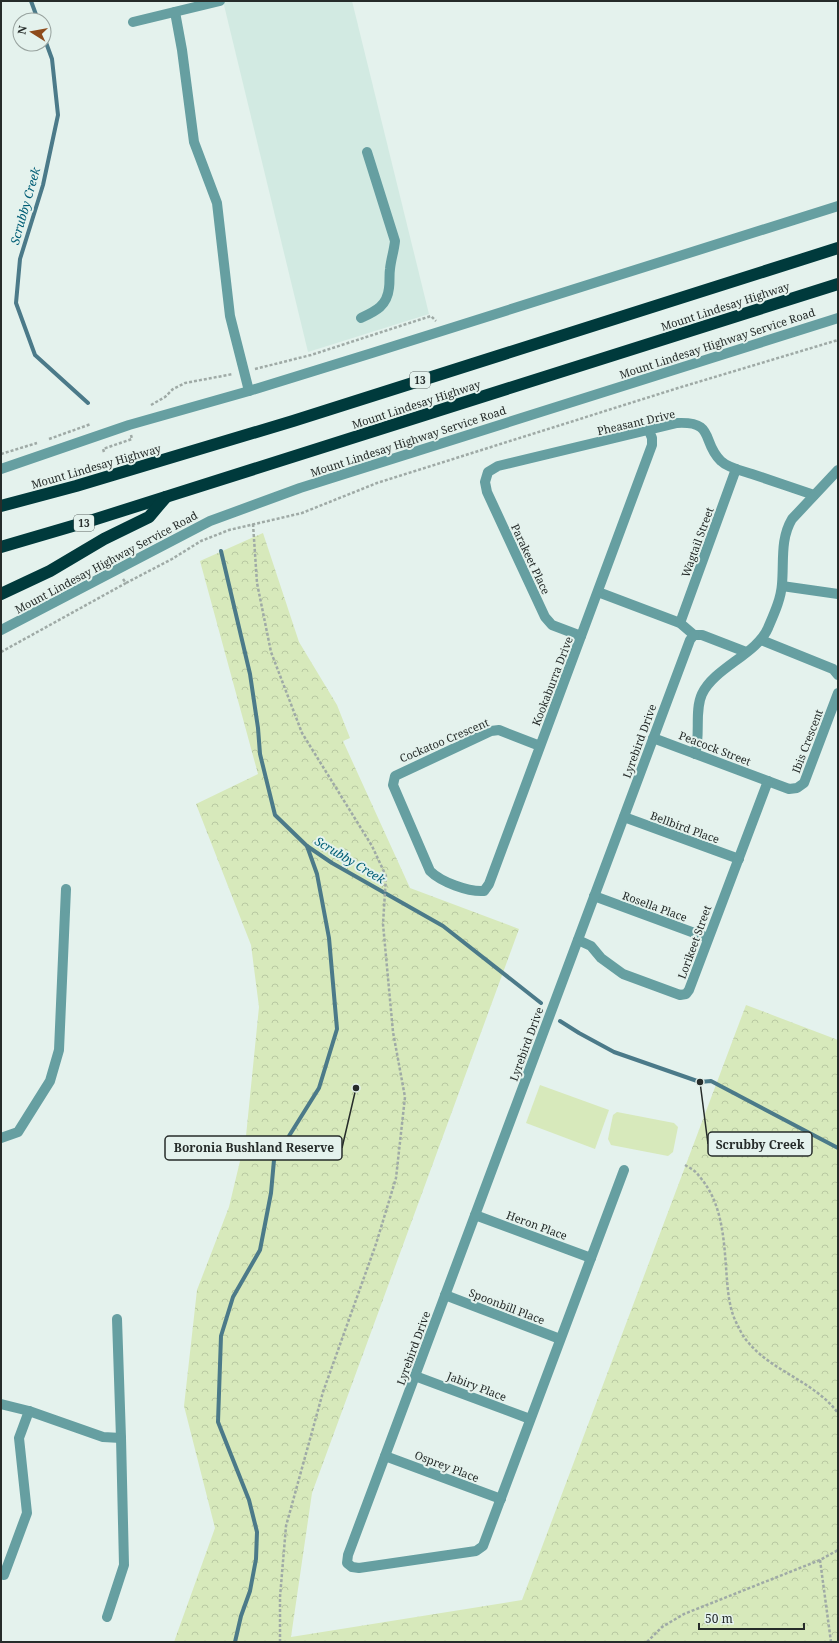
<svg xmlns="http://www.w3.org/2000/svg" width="839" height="1643" viewBox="0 0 839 1643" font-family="'Noto Serif',serif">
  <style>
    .built { fill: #d2eae2 }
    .forest { fill: url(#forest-crowns) }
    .garden { fill: #d7e9bb }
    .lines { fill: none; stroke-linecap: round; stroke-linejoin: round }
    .stream { stroke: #4b7a89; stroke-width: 4 }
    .path { stroke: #9faaa6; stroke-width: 2.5; stroke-dasharray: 3 2; stroke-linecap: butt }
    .minor { stroke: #669fa1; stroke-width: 10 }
    .highway { stroke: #003a3c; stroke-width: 12 }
    .labels { text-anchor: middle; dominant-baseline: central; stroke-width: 4; stroke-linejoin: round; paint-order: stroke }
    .shield { fill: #e4f2ed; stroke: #5f6764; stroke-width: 1 }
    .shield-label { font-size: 10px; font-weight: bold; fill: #262c2a }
    .street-label { font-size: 11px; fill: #262c2a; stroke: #e4f2ed }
    .water-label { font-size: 12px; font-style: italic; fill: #005e76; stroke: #e4f2ed }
    .leader { fill: none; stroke: #262c2a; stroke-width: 1.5 }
    .callout-dot { fill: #262c2a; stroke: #e4f2ed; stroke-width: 1.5 }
    .callout { fill: #e4f2ed; stroke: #262c2a; stroke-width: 1.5 }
    .callout-label { font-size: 12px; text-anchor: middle; font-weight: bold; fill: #262c2a }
  </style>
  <defs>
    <pattern id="forest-crowns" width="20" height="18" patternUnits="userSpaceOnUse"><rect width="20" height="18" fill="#d7e9bb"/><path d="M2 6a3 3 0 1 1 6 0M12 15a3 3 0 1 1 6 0" fill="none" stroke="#b8c8a1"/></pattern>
  </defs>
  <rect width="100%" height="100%" fill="#e4f2ed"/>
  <path class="built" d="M223 1H352L429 314 308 352Z"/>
  <path class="forest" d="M263 533 299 642 337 705 350 738 343 741 410 888 519 929 312 1493 291 1637 522 1600 746 1005 838 1040V1642H174L215 1528 184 1406 197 1290 229 1207 246 1136 259 1007 251 945 196 804 258 774 200 561Z"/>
  <g class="garden">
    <path d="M540 1085 609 1110 595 1149 526 1123Z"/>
    <path d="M617 1112 674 1123 678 1127 673 1152 668 1156 611 1145 608 1139 613 1115Z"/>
  </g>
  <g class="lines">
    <g class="stream">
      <path d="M31 1 38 20"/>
      <path d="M44 37 52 59 58 115 43 185 20 259 16 303 35 355 88 403"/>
      <path d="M221 551 250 674 258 728 260 754 275 815 307 846 332 863 443 926 541 1003"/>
      <path d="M560 1021 579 1033 614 1052 700 1082 711 1081 838 1148"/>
      <path d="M235 1642 241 1616 250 1591 256 1559 257 1532 249 1500 218 1422 221 1336 233 1297 260 1250 271 1193 274 1160 319 1088 337 1029 329 938 317 874 307 846"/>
    </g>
    <g class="path">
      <path d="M255 369 311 355 431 316 436 321"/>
      <path d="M151 405 165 397 173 389 185 383 233 374"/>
      <path d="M49 439 91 424"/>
      <path d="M104 452 103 449 132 439 131 435"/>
      <path d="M1 454 37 443"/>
      <path d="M253 524 257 583 271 652 302 733 372 846 386 876 383 924 393 1032 405 1097 396 1178 376 1244 323 1392 286 1526 280 1597V1642"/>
      <path d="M123 579 126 583 172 559 201 541 229 530 302 513 377 483 678 388 838 340"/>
      <path d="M1 652 126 583"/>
      <path d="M685 1165C690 1168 696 1171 699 1176 724 1204 724 1244 727 1280 728 1294 730 1311 737 1324 740 1330 743 1337 748 1342 771 1371 814 1381 838 1413"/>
      <path d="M820 1560 831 1642"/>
      <path d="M647 1642 662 1627 684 1614 820 1560 838 1550"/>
    </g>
    <g class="minor">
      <path d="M175 12 182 50 194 142 217 203 230 316 249 391"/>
      <path d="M133 22 220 1"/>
      <path d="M361 318C376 311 387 306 389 288 390 281 389 275 390 269 391 259 394 251 395 241L367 152"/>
      <path d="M1 469 129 425 249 391 372 353 838 206"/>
      <path d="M782 586 838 594"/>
      <path d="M598 592 680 623 694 635H702L746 652"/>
      <path d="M680 623 736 469"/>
      <path d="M1 630 210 521 300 488 838 318"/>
      <path d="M581 636 552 625 545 617 487 492 485 482 488 472 498 466 677 423C716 421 701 442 721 461 728 468 743 471 752 474 773 481 793 488 814 495"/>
      <path d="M761 640 833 669 838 675"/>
      <path d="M653 738 789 789 797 788 804 783 838 693"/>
      <path d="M540 746 499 730 491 731 395 776 393 785 430 871C441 882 468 892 484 891L489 884 652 445V438L649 431"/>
      <path d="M695 754C701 735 694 711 702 694 714 668 757 654 768 628 774 614 781 599 782 584 784 562 780 539 792 519L838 470"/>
      <path d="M624 817 739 859"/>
      <path d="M594 896 708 938"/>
      <path d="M578 940 591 946 601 958 623 974 680 995 686 994 689 990 768 781"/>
      <path d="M1 1138 18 1132 50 1081 59 1050 66 889"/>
      <path d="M624 1170 483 1546 476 1551 359 1568 352 1567 347 1563 348 1555 690 640 694 635"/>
      <path d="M475 1215 591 1258"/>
      <path d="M445 1295 560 1339"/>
      <path d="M415 1376 530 1419"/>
      <path d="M1 1404 29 1411 103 1437 121 1438 117 1319"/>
      <path d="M385 1456 501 1499"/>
      <path d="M4 1575 27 1513 19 1438 29 1411"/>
      <path d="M107 1617 124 1565 121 1438"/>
    </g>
    <g class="highway">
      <path d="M1 506 76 486 293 421 838 248"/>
      <path d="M1 547 93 520 838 284"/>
      <path d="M1 594 50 571 104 539 149 517 166 497"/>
    </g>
  </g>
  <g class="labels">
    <g class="shield">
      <rect x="410" y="372" width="20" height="16" rx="3"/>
      <rect x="74" y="515" width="20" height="16" rx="3"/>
    </g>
    <g class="shield-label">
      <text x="420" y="380">13</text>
      <text x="84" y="523">13</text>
    </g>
    <g class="street-label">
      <text transform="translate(725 306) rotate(-18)">Mount Lindesay Highway</text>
      <text transform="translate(717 343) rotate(-18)">Mount Lindesay Highway Service Road</text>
      <text transform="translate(416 404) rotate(-18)">Mount Lindesay Highway</text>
      <text transform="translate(636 422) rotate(-13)">Pheasant Drive</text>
      <text transform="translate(408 441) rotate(-18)">Mount Lindesay Highway Service Road</text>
      <text transform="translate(96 466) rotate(-16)">Mount Lindesay Highway</text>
      <text transform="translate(697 542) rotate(-70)">Wagtail Street</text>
      <text transform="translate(531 559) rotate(65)">Parakeet Place</text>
      <text transform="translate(106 562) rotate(-28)">Mount Lindesay Highway Service Road</text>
      <text transform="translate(552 681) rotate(-69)">Kookaburra Drive</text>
      <text transform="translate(444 740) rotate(-23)">Cockatoo Crescent</text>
      <text transform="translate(639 741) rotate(-70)">Lyrebird Drive</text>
      <text transform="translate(807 741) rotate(-69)">Ibis Crescent</text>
      <text transform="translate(715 748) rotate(21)">Peacock Street</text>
      <text transform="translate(685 827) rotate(20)">Bellbird Place</text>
      <text transform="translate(655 906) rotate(20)">Rosella Place</text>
      <text transform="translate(694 942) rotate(-70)">Lorikeet Street</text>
      <text transform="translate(526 1044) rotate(-70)">Lyrebird Drive</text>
      <text transform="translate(537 1225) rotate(20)">Heron Place</text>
      <text transform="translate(507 1306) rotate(21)">Spoonbill Place</text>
      <text transform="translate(413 1348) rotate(-70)">Lyrebird Drive</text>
      <text transform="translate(477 1386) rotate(21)">Jabiry Place</text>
      <text transform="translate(447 1466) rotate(21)">Osprey Place</text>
    </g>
    <g class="water-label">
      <text transform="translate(25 206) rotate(-74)">Scrubby Creek</text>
      <text transform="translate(350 860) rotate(31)">Scrubby Creek</text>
    </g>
  </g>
  <path class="leader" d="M700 1082L708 1144M356 1088L342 1148"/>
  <g class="callout-dot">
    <circle cx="700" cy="1082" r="4"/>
    <circle cx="356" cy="1088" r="4"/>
  </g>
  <g class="callout">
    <rect x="708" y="1132" width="104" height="24" rx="4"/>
    <rect x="165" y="1136" width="177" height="24" rx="4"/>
  </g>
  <g class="callout-label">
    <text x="760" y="1149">Scrubby Creek</text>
    <text x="254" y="1152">Boronia Bushland Reserve</text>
  </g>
  <rect width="839" height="1643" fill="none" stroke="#262c2a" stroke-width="4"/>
  <g transform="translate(32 32) rotate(281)"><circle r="19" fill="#e4f2ed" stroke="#98a39f"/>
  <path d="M0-3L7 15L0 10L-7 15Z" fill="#8e4b1b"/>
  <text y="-6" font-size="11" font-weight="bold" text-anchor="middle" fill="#262c2a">N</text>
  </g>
  <path d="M699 1623v6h105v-6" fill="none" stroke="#262c2a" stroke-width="2"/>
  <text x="705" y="1623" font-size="12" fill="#262c2a" stroke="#e4f2ed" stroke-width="3" paint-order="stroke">50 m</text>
</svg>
